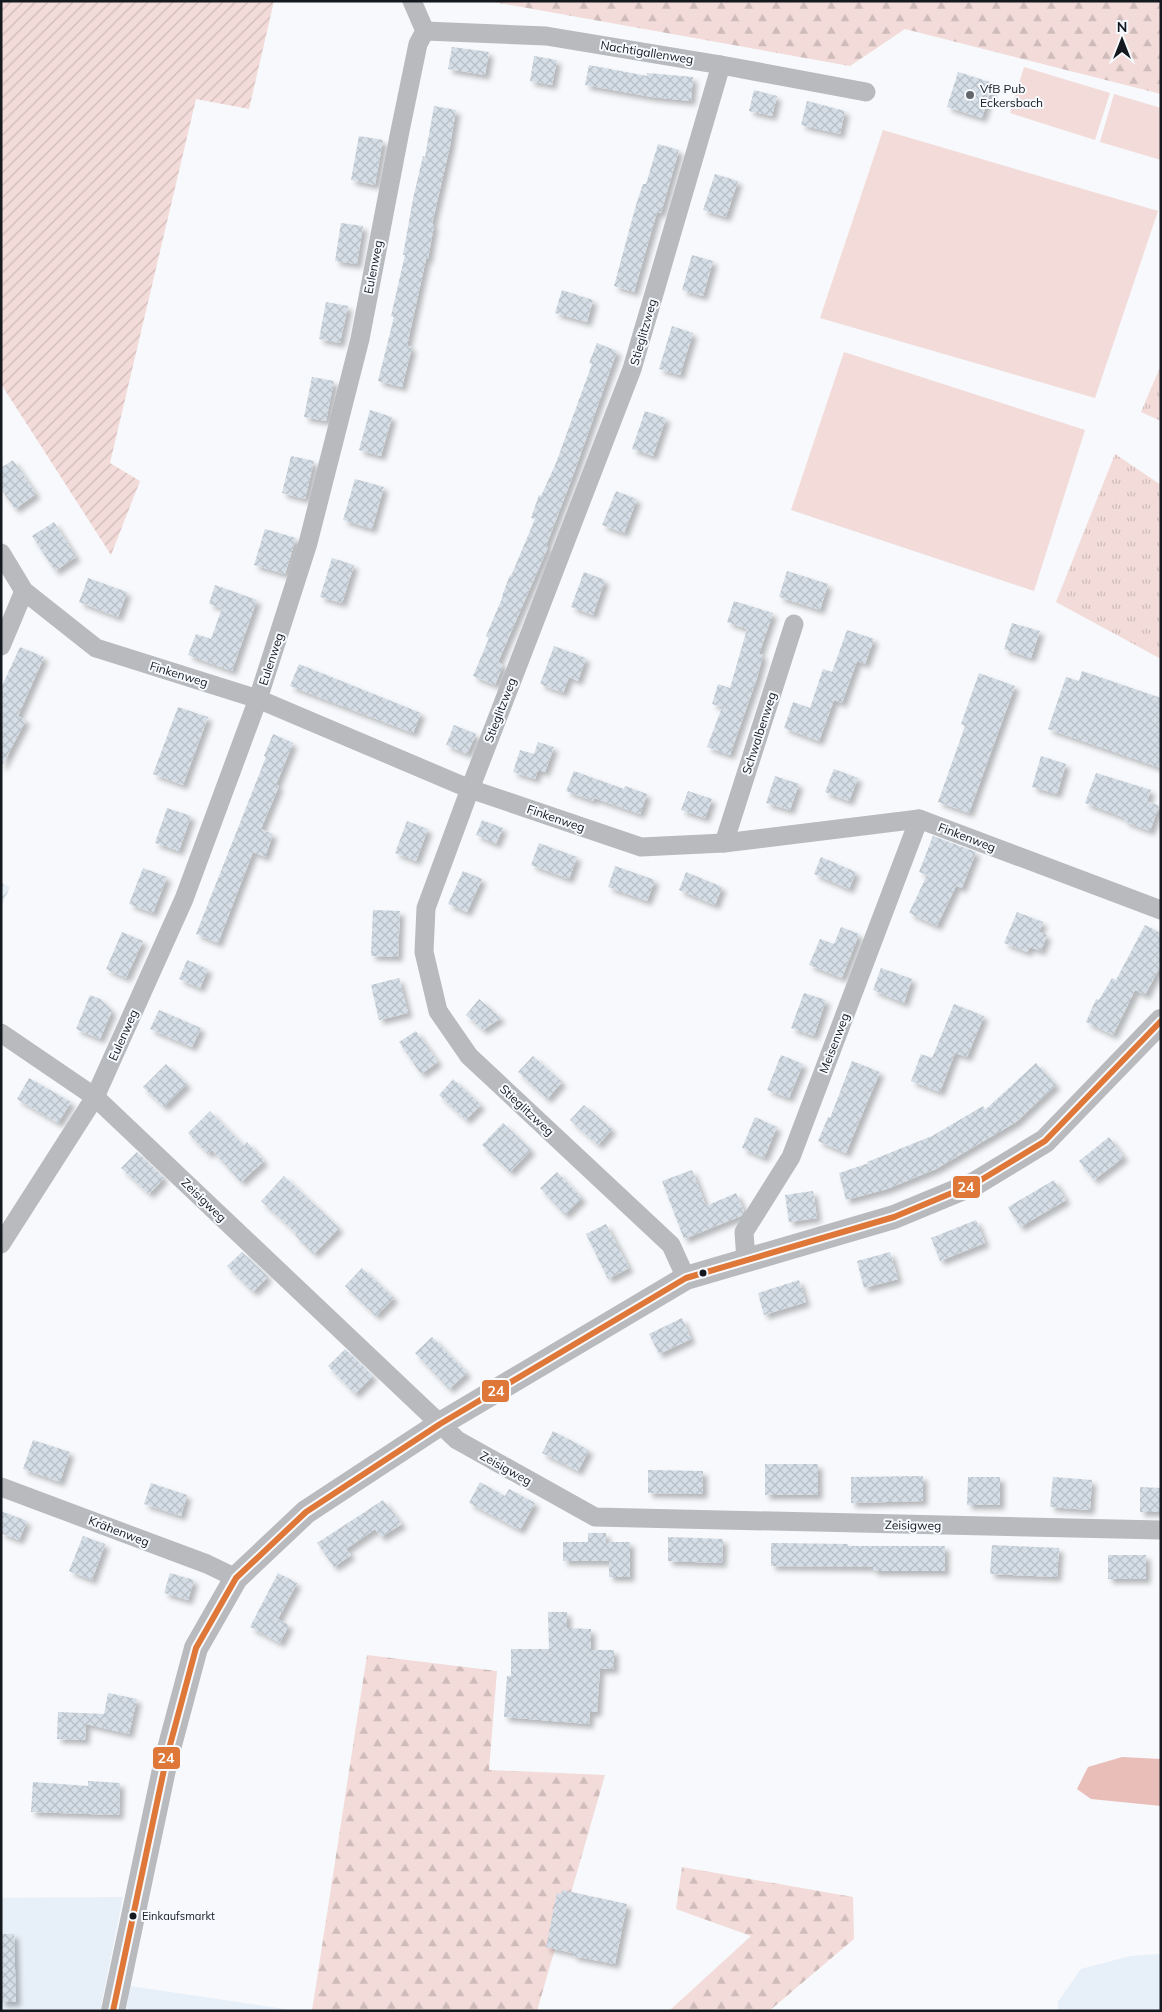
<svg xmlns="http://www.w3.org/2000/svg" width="1162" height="2012" viewBox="0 0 1162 2012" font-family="Mulish,sans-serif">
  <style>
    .built { fill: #e7eff8 }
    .industrial { fill: url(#industrial-furrows) }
    .grass { fill: url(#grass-tufts) }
    .forest { fill: url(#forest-firs) }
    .garden { fill: url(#garden-furrows) }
    .pitch { fill: #f2dbd8 }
    .water { fill: #e9beb9 }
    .building { fill: url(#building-cross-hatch); filter: url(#shadow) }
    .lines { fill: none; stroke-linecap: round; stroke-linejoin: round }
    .minor { stroke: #b8babd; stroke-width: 19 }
    .tertiary { stroke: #b8babd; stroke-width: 24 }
    .bus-1-casing { stroke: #f6f9fd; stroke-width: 10 }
    .bus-1 { stroke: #de7737; stroke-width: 6 }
    .poi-dot { fill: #63676c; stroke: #f6f9fd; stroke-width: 2 }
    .bus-dot { fill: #14191f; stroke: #f6f9fd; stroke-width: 2 }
    .labels { text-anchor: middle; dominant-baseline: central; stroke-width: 4; stroke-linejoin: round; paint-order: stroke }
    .bus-label { font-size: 11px; fill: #14191f; stroke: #f6f9fd; text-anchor: start }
    .street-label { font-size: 12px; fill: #14191f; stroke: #f6f9fd }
    .poi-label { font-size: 12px; fill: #14191f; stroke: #f6f9fd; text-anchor: start }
    .line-badge { stroke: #f6f9fd; stroke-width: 2 }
    .badge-label { font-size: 14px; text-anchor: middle; font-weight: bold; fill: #fff }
  </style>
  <defs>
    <pattern id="industrial-furrows" width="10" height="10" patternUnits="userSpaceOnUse" patternTransform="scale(1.25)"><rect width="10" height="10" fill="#e7eff8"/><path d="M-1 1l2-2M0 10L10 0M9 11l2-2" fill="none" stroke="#c5ccd4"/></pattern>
    <pattern id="grass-tufts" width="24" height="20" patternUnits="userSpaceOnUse" patternTransform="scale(1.25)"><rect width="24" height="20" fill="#f2dbd8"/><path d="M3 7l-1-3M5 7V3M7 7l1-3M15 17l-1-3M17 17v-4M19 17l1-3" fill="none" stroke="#cfbbb9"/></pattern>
    <pattern id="forest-firs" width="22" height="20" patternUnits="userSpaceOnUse" patternTransform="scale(1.25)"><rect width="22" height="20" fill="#f2dbd8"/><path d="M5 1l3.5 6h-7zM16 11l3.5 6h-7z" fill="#cfbbb9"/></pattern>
    <pattern id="garden-furrows" width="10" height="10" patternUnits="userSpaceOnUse" patternTransform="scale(1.25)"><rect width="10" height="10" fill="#f2dbd8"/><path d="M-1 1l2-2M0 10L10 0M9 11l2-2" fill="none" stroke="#cfbbb9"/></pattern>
    <pattern id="building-cross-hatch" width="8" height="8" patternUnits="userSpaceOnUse" patternTransform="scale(1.25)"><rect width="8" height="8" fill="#d5dee7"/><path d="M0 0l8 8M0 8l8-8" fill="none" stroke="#b6bec6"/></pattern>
    <filter id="shadow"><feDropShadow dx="4.5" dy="4.5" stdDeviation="2.5" flood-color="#0004"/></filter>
  </defs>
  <rect width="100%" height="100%" fill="#f7f9fc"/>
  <g class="built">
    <path d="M123 1897 100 2011H1V1898Z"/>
    <path d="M1161 1954V2011H1058V2002L1081 1969 1130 1956Z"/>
    <path d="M130 1986 298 2011H126Z"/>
  </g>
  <path class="industrial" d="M1 883 10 887 1 907Z"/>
  <g class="grass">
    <path d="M1161 365V421L1141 412Z"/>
    <path d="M1115 454 1161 485V659L1056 602Z"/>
  </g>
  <g class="forest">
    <path d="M488 1H1161V94L905 29 850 66Z"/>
    <path d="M367 1655 497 1671 489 1770 605 1775 537 2011H312Z"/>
    <path d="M682 1867 853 1897 854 1939 769 2011H669L751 1936 676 1909Z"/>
  </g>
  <path class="garden" d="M1 1H274L249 109 196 99 110 463 140 481 111 555 1 384Z"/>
  <g class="pitch">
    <path d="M1024 67 1110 93 1095 140 1010 113Z"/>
    <path d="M1114 94 1161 108V160L1100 142Z"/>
    <path d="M883 130 1158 211 1095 398 820 318Z"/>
    <path d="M844 352 1085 430 1034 591 791 510Z"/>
  </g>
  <path class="water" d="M1122 1757 1161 1759V1806L1091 1799 1077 1789 1088 1767Z"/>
  <g class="building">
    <path d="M452 47 489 52 485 75 448 69Z"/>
    <path d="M534 56 557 60 552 85 530 81Z"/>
    <path d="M589 65 647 76V73L693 77 691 101 652 97 585 85Z"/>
    <path d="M958 72 993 83 982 118 947 107Z"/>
    <path d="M754 90 777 96 772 116 749 111Z"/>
    <path d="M807 101 845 111 840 134 801 125Z"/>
    <path d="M434 106 456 110 450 146 432 224 434 225 428 259H426L407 346 412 347 402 387 378 381 394 317 391 316 405 255H403L413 199 423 156 425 157Z"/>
    <path d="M359 136 383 140 375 185 351 180Z"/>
    <path d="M658 144 679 150 661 213 657 212 634 292 614 286 636 205 643 184H646Z"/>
    <path d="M715 174 738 181 726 217 703 210Z"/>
    <path d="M341 223 363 226 357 264 335 261Z"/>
    <path d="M692 255 713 261 703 296 682 290Z"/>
    <path d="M562 290 593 300 587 322 555 313Z"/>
    <path d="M326 302 348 306 340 343 319 339Z"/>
    <path d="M672 326 693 333 680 375 659 369Z"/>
    <path d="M597 343 617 351 575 470 546 546 548 547 498 662 503 665 495 685 473 676 489 638 486 636 503 596H502L510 575 511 576 535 519 531 518 539 495 541 496 556 463 592 364 589 363Z"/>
    <path d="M312 377 334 381 326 421 304 417Z"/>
    <path d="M370 410 392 417 381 456 359 450Z"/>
    <path d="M645 411 666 418 653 456 632 449Z"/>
    <path d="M291 456 314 461 305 499 282 493Z"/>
    <path d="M13 460 36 494 15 509 1 489V468Z"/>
    <path d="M355 479 384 487 372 529 343 520Z"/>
    <path d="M616 491 637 499 624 533 602 525Z"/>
    <path d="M54 522 76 557 55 571 32 536Z"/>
    <path d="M265 529 296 538 285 574 254 565Z"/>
    <path d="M332 558 354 565 342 603 320 597Z"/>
    <path d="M787 571 828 584 820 610 779 597Z"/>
    <path d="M584 572 605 580 593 615 571 607Z"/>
    <path d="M88 578 127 592 118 617 79 602Z"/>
    <path d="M215 585 257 600 232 671 188 655 196 634 211 639 222 608 209 604Z"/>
    <path d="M734 601 773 613 759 654 763 655 757 678 730 755 707 747 722 707 712 704 718 684 730 688 747 629 727 622Z"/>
    <path d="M1012 623 1040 631 1031 658 1004 649Z"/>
    <path d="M847 630 874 639 865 664 857 661 842 703 834 700 819 741 784 728 793 702 810 708 823 669 832 672Z"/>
    <path d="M554 646 586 658 578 681 569 677 563 693 540 684Z"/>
    <path d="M20 647 44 657 18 716 26 720 1 768V688Z"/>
    <path d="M299 664 421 713 413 733 290 686Z"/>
    <path d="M1082 671 1161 698V768L1048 729 1066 677 1079 681Z"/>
    <path d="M979 673 1015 686 969 813 938 802 965 726 961 724Z"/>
    <path d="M178 707 208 717 183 785 153 774Z"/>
    <path d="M454 725 476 734 467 754 446 745Z"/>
    <path d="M273 734 293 743 276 785 279 786 261 829 273 834 265 857 253 852 218 943 196 934 266 757 264 756Z"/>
    <path d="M538 742 554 747 545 772 538 770 535 779 513 772 520 750 534 754Z"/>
    <path d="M1041 756 1066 764 1057 794 1032 787Z"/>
    <path d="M834 769 858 778 849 801 825 792Z"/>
    <path d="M574 771 624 789 625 786 647 794 640 814 594 798 593 801 566 791Z"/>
    <path d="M1096 773 1151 790 1147 801 1159 806 1150 831 1124 821 1125 818 1085 803Z"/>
    <path d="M775 776 799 784 790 810 766 803Z"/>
    <path d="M688 791 712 799 705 818 681 810Z"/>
    <path d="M167 808 191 816 179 851 155 843Z"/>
    <path d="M482 820 503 828 496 844 476 835Z"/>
    <path d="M407 821 428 829 416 861 395 853Z"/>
    <path d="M933 836 976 852 962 888 956 886 937 926 909 913 927 875 919 872Z"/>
    <path d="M539 843 577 857 569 879 531 865Z"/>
    <path d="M821 857 856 872 849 889 814 874Z"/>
    <path d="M615 866 655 880 647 901 608 887Z"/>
    <path d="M143 868 167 877 153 913 129 904Z"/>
    <path d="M463 871 482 879 467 912 448 904Z"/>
    <path d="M686 872 722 887 715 905 679 890Z"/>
    <path d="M373 910 400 911 398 957 371 956Z"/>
    <path d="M1017 912 1043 922 1039 932 1047 935 1041 951 1030 947 1027 952 1004 943Z"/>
    <path d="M1145 925 1161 933V965L1145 995 1135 990 1113 1035 1086 1022 1096 999 1099 1000 1112 978 1116 980Z"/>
    <path d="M841 927 859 934 842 978 809 965 820 939 834 944Z"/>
    <path d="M122 932 143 941 126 978 106 969Z"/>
    <path d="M187 960 208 969 200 988 179 979Z"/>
    <path d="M881 968 912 979 904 1003 873 990Z"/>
    <path d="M399 978 408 1013 379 1020 371 985Z"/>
    <path d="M804 993 826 1000 814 1036 791 1028Z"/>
    <path d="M90 995 100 999 112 1011 100 1039 76 1029Z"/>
    <path d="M479 999 501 1018 483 1030 466 1015Z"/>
    <path d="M954 1004 984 1016 967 1057 955 1053 940 1092 911 1081 921 1054 932 1058Z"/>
    <path d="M159 1010 201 1028 192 1047 150 1029Z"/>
    <path d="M416 1031 438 1062 421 1074 399 1042Z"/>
    <path d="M781 1055 803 1064 789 1098 767 1090Z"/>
    <path d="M533 1056 562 1082 547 1099 518 1072Z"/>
    <path d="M852 1061 880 1072 846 1153 818 1141 828 1117 830 1118Z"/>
    <path d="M1036 1063 1056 1085 1016 1122 936 1169 887 1189 846 1200 839 1173 869 1163 867 1162 932 1136 983 1106 985 1110Z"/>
    <path d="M166 1064 187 1084 164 1107 143 1087Z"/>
    <path d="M29 1078 71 1102 58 1123 17 1099Z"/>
    <path d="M453 1079 481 1105 466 1120 439 1095Z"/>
    <path d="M584 1105 612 1129 598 1145 570 1120Z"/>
    <path d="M210 1111 244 1146 247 1142 264 1161 241 1182 212 1150 208 1154 188 1133Z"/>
    <path d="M755 1117 777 1127 764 1158 742 1148Z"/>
    <path d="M503 1123 531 1150 510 1172 482 1145Z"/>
    <path d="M1109 1137 1124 1157 1094 1180 1079 1161Z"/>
    <path d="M137 1152 164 1178 149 1194 121 1168Z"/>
    <path d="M692 1170 706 1206 736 1193 744 1211 741 1216 684 1239 662 1181Z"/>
    <path d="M557 1172 582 1198 565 1215 540 1188Z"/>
    <path d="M284 1176 339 1228 314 1254 295 1235 297 1234 261 1201Z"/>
    <path d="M1054 1180 1066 1200 1020 1227 1008 1207Z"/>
    <path d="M813 1191 817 1218 789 1222 785 1195Z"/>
    <path d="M976 1220 985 1243 940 1261 931 1238Z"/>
    <path d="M606 1224 629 1268 608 1279 586 1234Z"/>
    <path d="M242 1252 268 1277 253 1292 227 1266Z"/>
    <path d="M890 1252 898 1279 864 1288 857 1261Z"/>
    <path d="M362 1268 394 1298 376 1316 345 1286Z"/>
    <path d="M799 1280 806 1302 764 1315 758 1293Z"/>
    <path d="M682 1318 691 1339 659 1354 649 1334Z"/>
    <path d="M432 1337 467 1373 449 1389 415 1353Z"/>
    <path d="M345 1349 373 1376 355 1394 328 1366Z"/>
    <path d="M553 1431 589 1450 578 1471 542 1453Z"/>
    <path d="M33 1440 70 1452 60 1482 23 1469Z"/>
    <rect x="765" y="1464" width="53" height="31"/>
    <path d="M648 1470 703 1471V1494L648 1493Z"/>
    <path d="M923 1476V1501L851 1503V1477Z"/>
    <path d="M968 1477H1000V1505H967Z"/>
    <path d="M1053 1477 1092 1480 1090 1510 1050 1507Z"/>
    <path d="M480 1482 505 1496 509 1489 535 1503 520 1530 469 1503Z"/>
    <path d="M151 1483 187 1495 181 1516 144 1504Z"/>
    <path d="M1140 1487 1161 1488V1512H1140Z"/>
    <path d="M383 1500 402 1524 381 1537 375 1529 346 1549 351 1555 334 1567 317 1543Z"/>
    <path d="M1 1511 27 1521 19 1540 1 1533Z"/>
    <path d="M588 1533H606V1542H630V1577H609V1561H563V1542H588Z"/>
    <path d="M83 1536 105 1544 92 1580 69 1571Z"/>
    <path d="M668 1537 723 1539 722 1563 668 1561Z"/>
    <path d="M771 1543 848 1544V1546H945V1571H873V1567L771 1566Z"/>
    <path d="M992 1545 1059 1548 1057 1577 990 1574Z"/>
    <rect x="1108" y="1555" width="38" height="24"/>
    <path d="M170 1573 194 1580 188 1600 164 1593Z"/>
    <path d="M278 1573 297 1583 278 1619 289 1625 280 1643 250 1627Z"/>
    <path d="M548 1612H567V1628L591 1629V1650H614V1669H600L597 1712H590L589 1724 504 1717 507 1676H511V1649H549Z"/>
    <path d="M108 1693 137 1699 129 1734 86 1724 85 1740 57 1739 58 1712 104 1714Z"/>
    <path d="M88 1781 120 1783 119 1815 31 1812 33 1782 88 1786Z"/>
    <path d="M562 1890 627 1904 615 1964 573 1956V1953L546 1947 557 1893 561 1894Z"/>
    <path d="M1 1934H14L16 2002H1Z"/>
  </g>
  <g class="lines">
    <g class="minor">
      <path d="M412 1 425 31"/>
      <path d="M425 31 546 36 721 65 866 92"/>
      <path d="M1 553 24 591 96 648 258 699 470 789 641 847 724 843 919 819 1161 910"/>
      <path d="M1 646 24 591"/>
      <path d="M724 843 794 624"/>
      <path d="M1 1033 95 1097 457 1440 595 1517 1161 1530"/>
      <path d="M1 1244 95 1097 184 899 258 699 308 543 360 339 400 131 418 44 425 31"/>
      <path d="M746 1260 744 1232 791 1157 919 819"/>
      <path d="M686 1278 671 1245 469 1056 438 1011 424 952 426 908 470 789 632 369 721 65"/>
      <path d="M1 1487 207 1564 236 1578"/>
    </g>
    <path class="tertiary" d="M113 2011 166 1760 196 1648 236 1578 306 1512 440 1424 686 1278 894 1217 976 1183 1045 1141 1161 1021"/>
    <g class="bus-1-casing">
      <path id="bus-1" d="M113 2011 166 1760 196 1648 236 1578 306 1512 440 1424 686 1278 894 1217 976 1183 1045 1141 1161 1021"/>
    </g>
    <use href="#bus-1" class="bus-1"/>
  </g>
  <circle class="poi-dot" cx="970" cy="95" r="5"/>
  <g class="bus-dot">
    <circle cx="703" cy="1273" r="4.5"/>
    <circle cx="133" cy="1916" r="4.5"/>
  </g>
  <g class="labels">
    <g class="bus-label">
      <text x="142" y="1916">Einkaufsmarkt</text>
    </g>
    <g class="street-label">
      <text transform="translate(647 52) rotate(9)">Nachtigallenweg</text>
      <text transform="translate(373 267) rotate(-79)">Eulenweg</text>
      <text transform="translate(643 332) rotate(-74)">Stieglitzweg</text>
      <text transform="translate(271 659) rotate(-72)">Eulenweg</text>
      <text transform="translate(179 674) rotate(17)">Finkenweg</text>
      <text transform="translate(500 710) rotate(-69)">Stieglitzweg</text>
      <text transform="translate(759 733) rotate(-72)">Schwalbenweg</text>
      <text transform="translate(556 818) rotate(19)">Finkenweg</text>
      <text transform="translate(967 837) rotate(21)">Finkenweg</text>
      <text transform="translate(123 1035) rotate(-66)">Eulenweg</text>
      <text transform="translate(834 1043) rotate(-69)">Meisenweg</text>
      <text transform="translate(527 1110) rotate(43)">Stieglitzweg</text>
      <text transform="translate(204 1200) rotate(44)">Zeisigweg</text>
      <text transform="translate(506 1468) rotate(29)">Zeisigweg</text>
      <text transform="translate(913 1525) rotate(1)">Zeisigweg</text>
      <text transform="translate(119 1531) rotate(21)">Krähenweg</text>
    </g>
    <g class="poi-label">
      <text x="980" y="88">VfB Pub<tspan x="980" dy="14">Eckersbach</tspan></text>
    </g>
  </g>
  <g class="line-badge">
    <rect x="952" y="1175" width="29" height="24" rx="5" fill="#de7737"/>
    <rect x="481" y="1379" width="29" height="24" rx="5" fill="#de7737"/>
    <rect x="152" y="1746" width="29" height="24" rx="5" fill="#de7737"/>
  </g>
  <g class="badge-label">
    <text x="966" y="1192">24</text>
    <text x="496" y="1396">24</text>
    <text x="166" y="1763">24</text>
  </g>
  <rect width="1162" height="2012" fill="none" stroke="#14191f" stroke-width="5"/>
  <g transform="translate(1122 40)" stroke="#f6f9fd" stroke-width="4" paint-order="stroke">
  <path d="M0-4L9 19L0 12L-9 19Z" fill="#14191f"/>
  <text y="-8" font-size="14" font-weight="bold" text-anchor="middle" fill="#14191f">N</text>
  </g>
</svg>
